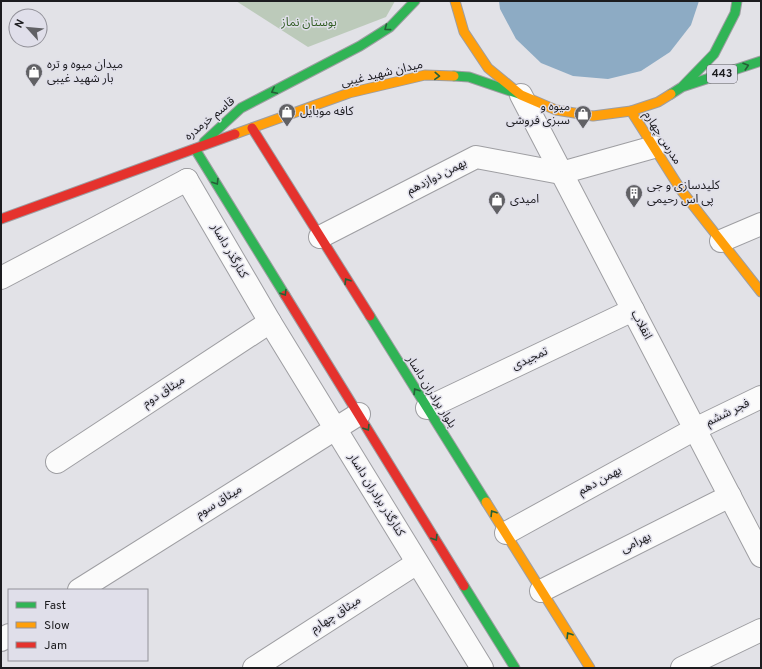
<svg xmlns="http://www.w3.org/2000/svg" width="762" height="669" viewBox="0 0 762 669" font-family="Overpass,'Noto Sans Arabic',sans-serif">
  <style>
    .green { fill: #bccaba }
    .water { fill: #8dabc4 }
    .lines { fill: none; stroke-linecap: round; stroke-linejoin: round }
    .street-casing { stroke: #9e9ea2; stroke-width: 24 }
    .fast-casing { stroke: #9e9ea2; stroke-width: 11 }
    .slow-casing { stroke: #9e9ea2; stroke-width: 11 }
    .jam-casing { stroke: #9e9ea2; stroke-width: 11 }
    .street { stroke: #fbfbfb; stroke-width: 22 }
    .fast { stroke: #30b455; stroke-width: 9 }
    .slow { stroke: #ff9f0a; stroke-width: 9 }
    .jam { stroke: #e5322d; stroke-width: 9 }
    .oneway { stroke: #256037 }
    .labels { text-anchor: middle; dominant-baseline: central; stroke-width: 3; stroke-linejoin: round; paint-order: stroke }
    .shield { fill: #e0dfea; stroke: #57565c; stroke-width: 1 }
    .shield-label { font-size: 11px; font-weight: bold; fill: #1c1c1f }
    .park-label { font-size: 12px; fill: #335e26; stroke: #e0dfea }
    .poi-label { font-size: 12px; fill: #1c1c1f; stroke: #e0dfea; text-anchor: start }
    .street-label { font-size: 12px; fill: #1c1c1f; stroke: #e0dfea }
  </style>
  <rect width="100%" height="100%" fill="#e2e2e7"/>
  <path class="green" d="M236 1H395L386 17 308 47Z"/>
  <path class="water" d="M499 1H699L691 25 670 52 641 71 608 79 573 76 541 63 516 39 500 9Z"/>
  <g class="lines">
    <g class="street-casing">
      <g id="street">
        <path d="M521 95 761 556"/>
        <path d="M187 180 270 322 482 668"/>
        <path d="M320 237 476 157 561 173 654 147"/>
        <path d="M721 241 761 224"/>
        <path d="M1 278 187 180"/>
        <path d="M427 408 633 310"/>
        <path d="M57 462 270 322"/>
        <path d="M506 533 695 429 761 397"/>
        <path d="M79 590 359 414"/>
        <path d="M541 591 730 496"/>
        <path d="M1 640 9 635"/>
        <path d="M254 668 417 563"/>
        <path d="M682 668 761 630"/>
      </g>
    </g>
    <g class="fast-casing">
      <g id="fast">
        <path d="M454 76 469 77 519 94"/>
        <path d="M685 86 761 61"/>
        <path d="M671 94 682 87 714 54 735 13 737 1"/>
        <path d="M204 142 241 108 360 46 390 27 415 1"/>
        <path d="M195 149 285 295"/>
        <path d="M370 316 486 502"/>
        <path d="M464 586 515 668"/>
      </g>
    </g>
    <g class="slow-casing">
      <g id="slow">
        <path d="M455 1 464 32 488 68 521 95 556 110 593 116 631 111 658 102 671 94"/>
        <path d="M631 111 681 190 761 292"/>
        <path d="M235 134 349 93 425 75 454 76"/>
        <path d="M486 502 590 668"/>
      </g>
    </g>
    <g class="jam-casing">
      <g id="jam">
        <path d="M252 128 370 316"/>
        <path d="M1 219 235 134"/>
        <path d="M285 295 464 586"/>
      </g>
    </g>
    <use href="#street" class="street"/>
    <use href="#fast" class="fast"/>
    <use href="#slow" class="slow"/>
    <use href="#jam" class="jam"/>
  </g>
  <defs><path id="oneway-chevron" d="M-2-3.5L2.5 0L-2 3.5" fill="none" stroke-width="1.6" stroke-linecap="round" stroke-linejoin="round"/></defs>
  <g class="oneway">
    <use href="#oneway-chevron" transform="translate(387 28) rotate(143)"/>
    <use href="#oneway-chevron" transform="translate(746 66) rotate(-18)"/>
    <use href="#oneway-chevron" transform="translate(437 76) rotate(3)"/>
    <use href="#oneway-chevron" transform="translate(274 91) rotate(153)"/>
    <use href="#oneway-chevron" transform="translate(216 182) rotate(58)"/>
    <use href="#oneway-chevron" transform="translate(347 281) rotate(-122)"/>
    <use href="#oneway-chevron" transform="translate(284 293) rotate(58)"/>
    <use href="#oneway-chevron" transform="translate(416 391) rotate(-122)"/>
    <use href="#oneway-chevron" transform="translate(367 428) rotate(58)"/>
    <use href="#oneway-chevron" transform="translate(493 513) rotate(-122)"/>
    <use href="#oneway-chevron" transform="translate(435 538) rotate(58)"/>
    <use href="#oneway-chevron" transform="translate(569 635) rotate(-122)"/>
  </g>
  <defs>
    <g id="shop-pin" transform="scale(0.9)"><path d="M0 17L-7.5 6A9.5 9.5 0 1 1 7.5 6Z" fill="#616165" stroke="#e0dfea"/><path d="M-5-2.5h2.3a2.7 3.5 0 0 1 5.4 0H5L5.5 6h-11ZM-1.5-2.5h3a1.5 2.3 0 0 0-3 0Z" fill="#fff"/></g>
    <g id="building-pin" transform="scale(0.9)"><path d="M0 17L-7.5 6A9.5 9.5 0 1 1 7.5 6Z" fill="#616165" stroke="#e0dfea"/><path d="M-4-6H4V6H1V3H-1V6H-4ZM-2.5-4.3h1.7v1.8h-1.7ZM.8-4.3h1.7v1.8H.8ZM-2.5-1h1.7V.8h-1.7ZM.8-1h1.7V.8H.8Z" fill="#fff"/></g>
  </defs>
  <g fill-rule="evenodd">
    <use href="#shop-pin" x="34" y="72"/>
    <use href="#shop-pin" x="287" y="112"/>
    <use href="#shop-pin" x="583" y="114"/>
    <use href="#building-pin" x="634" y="193"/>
    <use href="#shop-pin" x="497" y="200"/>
  </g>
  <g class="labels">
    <rect class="shield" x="707" y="65" width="30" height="18" rx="3"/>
    <g class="shield-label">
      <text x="722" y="74">443</text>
    </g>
    <g class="park-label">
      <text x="309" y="23">بوستان نماز</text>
    </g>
    <g class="poi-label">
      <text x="47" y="65">میدان میوه و تره<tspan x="47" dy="14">بار شهید غیبی</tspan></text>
      <text x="570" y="107" text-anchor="end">میوه و<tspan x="570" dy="14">سبزی فروشی</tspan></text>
      <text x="300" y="112">کافه موبایل</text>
      <text x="647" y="186">کلیدسازی و جی<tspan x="647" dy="14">پی اس رحیمی</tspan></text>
      <text x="510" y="200">امیدی</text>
    </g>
    <g class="street-label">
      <text transform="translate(382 74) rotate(-13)">میدان شهید غیبی</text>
      <text transform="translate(210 119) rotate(-39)">قاسم خرمدره</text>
      <text transform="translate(662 138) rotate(58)">مدرس چهارم</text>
      <text transform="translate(437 177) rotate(-27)">بهمن دوازدهم</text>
      <text transform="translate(229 251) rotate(60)">کنارگذر داسار</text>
      <text transform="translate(641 325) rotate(62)">انقلاب</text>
      <text transform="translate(530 359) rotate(-25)">تمجیدی</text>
      <text transform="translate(164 392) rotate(-33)">میثاق دوم</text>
      <text transform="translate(431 392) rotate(58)">بلوار برادران داسار</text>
      <text transform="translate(728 413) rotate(-26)">فجر ششم</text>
      <text transform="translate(600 481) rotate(-29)">بهمن دهم</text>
      <text transform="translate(376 495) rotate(58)">کنارگذر برادران داسار</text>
      <text transform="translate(219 502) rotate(-32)">میثاق سوم</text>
      <text transform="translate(636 543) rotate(-27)">بهرامی</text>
      <text transform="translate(336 615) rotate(-33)">میثاق چهارم</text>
    </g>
  </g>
  <rect width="762" height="669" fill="none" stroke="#1c1c1f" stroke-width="4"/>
  <rect x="8" y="589" width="140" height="72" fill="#e0dfea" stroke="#929199"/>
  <rect x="16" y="602" width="20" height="6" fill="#30b455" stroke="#929199"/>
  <text x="44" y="609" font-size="12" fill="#1c1c1f">Fast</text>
  <rect x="16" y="622" width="20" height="6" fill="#ff9f0a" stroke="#929199"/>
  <text x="44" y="629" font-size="12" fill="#1c1c1f">Slow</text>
  <rect x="16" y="642" width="20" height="6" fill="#e5322d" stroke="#929199"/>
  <text x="44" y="649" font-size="12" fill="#1c1c1f">Jam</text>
  <g transform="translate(28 28) rotate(297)"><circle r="19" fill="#e0dfea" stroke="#929199"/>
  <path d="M0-3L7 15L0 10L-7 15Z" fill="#616165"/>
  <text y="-6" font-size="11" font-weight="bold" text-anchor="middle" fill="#1c1c1f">N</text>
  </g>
</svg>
